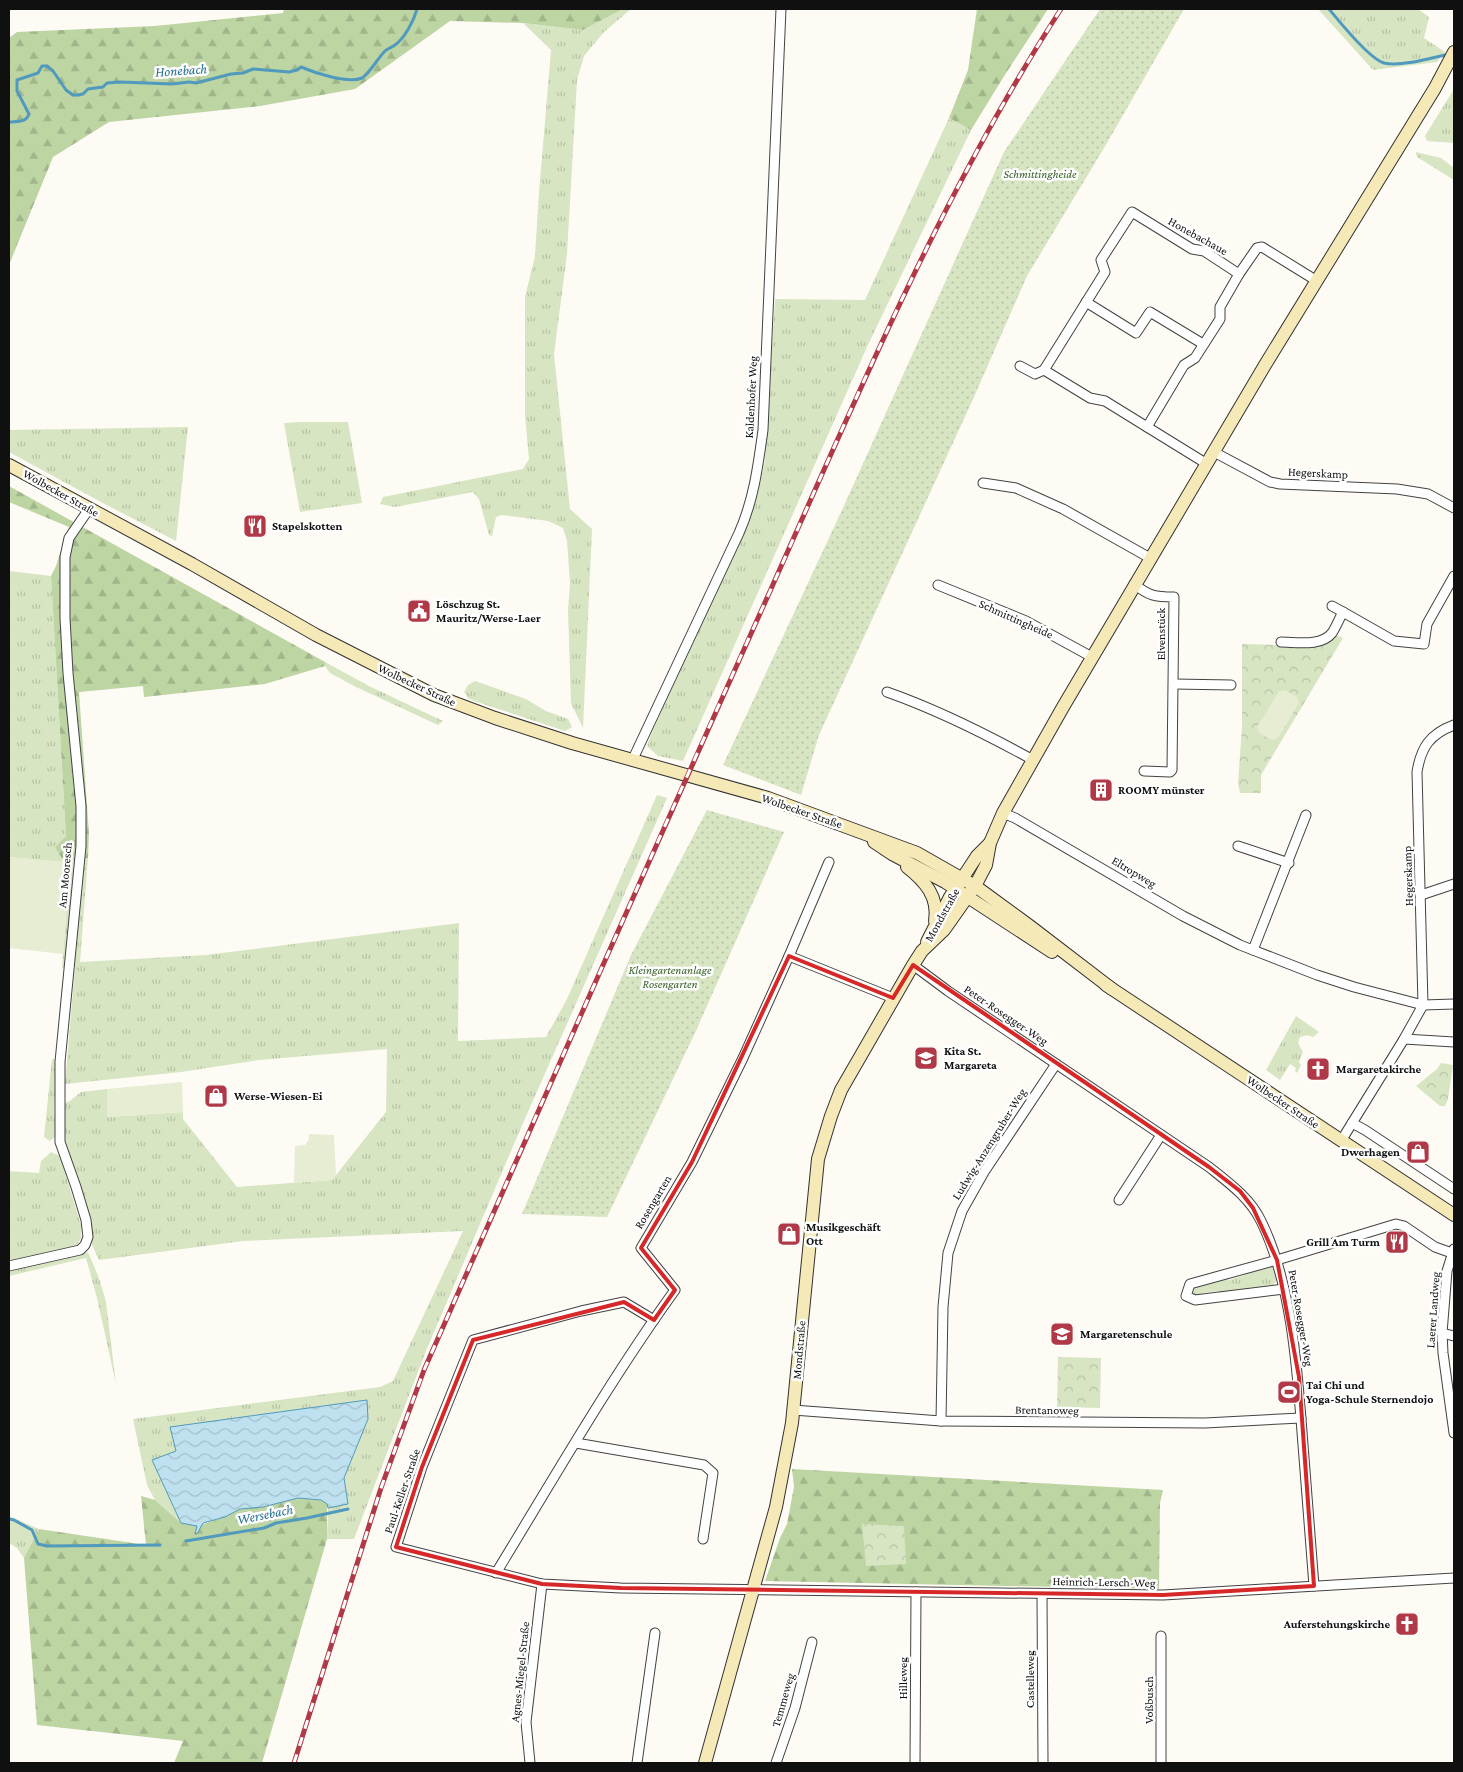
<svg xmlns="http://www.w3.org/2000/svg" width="1463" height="1772" viewBox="0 0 1463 1772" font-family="'Crimson Pro',serif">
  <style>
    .grass { fill: url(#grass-tufts) }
    .forest { fill: url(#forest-firs) }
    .park { fill: url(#park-crowns) }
    .garden { fill: url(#garden-dots) }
    .pitch { fill: #e6edd2 }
    .water { fill: url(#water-waves); stroke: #509abd }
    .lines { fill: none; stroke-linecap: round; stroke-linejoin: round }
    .stream { stroke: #509abd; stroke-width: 3 }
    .street-casing { stroke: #434343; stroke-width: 11 }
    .secondary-casing { stroke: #323232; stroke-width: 14 }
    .street { stroke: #fff; stroke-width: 9 }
    .secondary { stroke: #f5e9b8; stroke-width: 12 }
    .rail-casing { stroke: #b03948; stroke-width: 5 }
    .rail { stroke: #fff; stroke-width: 3; stroke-dasharray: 9; stroke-linecap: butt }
    .marked { fill: none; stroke: #d62828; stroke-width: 4; stroke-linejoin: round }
    .labels { text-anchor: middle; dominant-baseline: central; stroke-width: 5; stroke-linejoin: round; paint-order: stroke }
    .park-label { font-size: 12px; font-style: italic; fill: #386128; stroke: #fff }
    .street-label { font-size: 12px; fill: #101010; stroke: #fff }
    .poi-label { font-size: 12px; font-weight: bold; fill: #101010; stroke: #fff; text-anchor: start }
    .water-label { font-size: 14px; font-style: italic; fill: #286e93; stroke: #fff }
  </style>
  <defs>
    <pattern id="grass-tufts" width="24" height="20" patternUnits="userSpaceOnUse" patternTransform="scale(1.25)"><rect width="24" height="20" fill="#d7e5c2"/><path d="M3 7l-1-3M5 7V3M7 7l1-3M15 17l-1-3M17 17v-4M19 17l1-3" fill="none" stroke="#b8c3a6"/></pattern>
    <pattern id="forest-firs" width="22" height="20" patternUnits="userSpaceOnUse" patternTransform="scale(1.25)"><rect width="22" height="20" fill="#bdd4a3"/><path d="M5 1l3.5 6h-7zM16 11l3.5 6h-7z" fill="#a1b58b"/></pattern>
    <pattern id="park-crowns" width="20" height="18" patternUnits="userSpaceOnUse" patternTransform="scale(1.25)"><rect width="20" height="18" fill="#d7e5c2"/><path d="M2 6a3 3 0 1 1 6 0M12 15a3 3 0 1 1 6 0" fill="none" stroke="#b8c3a6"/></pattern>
    <pattern id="garden-dots" width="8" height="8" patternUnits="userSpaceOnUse" patternTransform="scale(1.25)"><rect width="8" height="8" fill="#d7e5c2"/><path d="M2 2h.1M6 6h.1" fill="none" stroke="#b8c3a6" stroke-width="1.8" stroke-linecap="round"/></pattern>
    <pattern id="water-waves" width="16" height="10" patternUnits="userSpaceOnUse" patternTransform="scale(1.25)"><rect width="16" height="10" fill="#bfe1ef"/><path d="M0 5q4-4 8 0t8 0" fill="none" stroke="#a3c0cc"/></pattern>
  </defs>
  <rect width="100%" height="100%" fill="#fefbf5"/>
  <g class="grass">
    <path d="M623 9H631L604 32 584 56 577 80 567 254 554 354 570 509 592 529 583 728 571 703 568 610 570 584 567 541 563 528 548 521 502 515 496 517 492 536 489 535 479 499 473 492 395 507 380 504 383 497 523 469 529 459 525 415V297L535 256 539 192 551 50 523 23 583 30Z"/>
    <path d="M1318 9H1418L1429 17 1424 38 1445 52 1437 62 1373 70Z"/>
    <path d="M1454 89V143L1427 141 1425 136Z"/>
    <path d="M949 118 971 130 867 347 683 761 658 756 647 746 652 732 745 529 758 494 765 460 775 299 865 300Z"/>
    <path d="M1416 152 1441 158 1454 168V180L1417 157Z"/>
    <path d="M300 422H348L362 503 300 512 284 423Z"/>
    <path d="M188 427 176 541 99 501 9 452V430Z"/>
    <path d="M9 571 51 576 66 836 55 847 70 862 88 858 80 962 206 955 459 923 458 1041 546 1037 567 999 657 795 667 798 520 1130 426 1351 354 1539H327L328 1508 347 1504 344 1478 368 1419 176 1451 153 1460 181 1523 155 1500 147 1485 133 1419 380 1387 393 1381 463 1231 243 1241 99 1260 92 1245 88 1220 64 1145 62 1104 70 1101 81 1092 107 1089V1117L183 1112V1119L237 1187 332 1180 386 1112 387 1049 259 1060 181 1072 65 1084 75 967 62 968 70 863 9 857Z"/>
    <path d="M325 662 369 686 443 721 438 725 356 687 330 673 325 666Z"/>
    <path d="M475 681 526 699 546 711 568 719 572 727 565 731 474 701 468 698 464 692 468 685Z"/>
    <path d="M1296 1016 1319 1032 1313 1037 1307 1035 1300 1037 1298 1043 1303 1052 1299 1062 1301 1065 1297 1073 1295 1071 1296 1068 1290 1064 1280 1080 1266 1070Z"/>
    <path d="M52 1059H57L54 1107 56 1136 50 1141 44 1137Z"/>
    <path d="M51 1152 60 1156 81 1225V1238L76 1246 9 1261V1171L39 1173 41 1161Z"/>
    <path d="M88 1252 99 1278 106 1302 116 1384 97 1298 86 1258 9 1276V1270L81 1254Z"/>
    <path d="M1268 1265 1273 1267 1277 1280 1273 1285 1220 1293 1218 1291 1202 1293V1296H1194L1192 1292 1194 1288 1228 1278 1229 1280 1245 1275V1272Z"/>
    <path d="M9 1516 39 1529 24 1558 17 1548 9 1543Z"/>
  </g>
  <g class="forest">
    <path d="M284 9H623L583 30 523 23 450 21 355 89 260 106 109 122 53 157 9 265V38L17 32 155 26 283 13Z"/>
    <path d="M977 9H1048L1006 73 971 130 949 118 968 70Z"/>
    <path d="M9 486 325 662V666L265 684 144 697 143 686 79 692 89 834 88 858 70 862 61 857 55 847 66 836 51 576 56 566 69 527 9 502Z"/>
    <path d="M792 1469 1163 1490 1160 1503 1159 1589 765 1581 780 1538 787 1524 794 1487Z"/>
    <path d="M141 1496 155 1500 181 1523 197 1526 225 1517 240 1509 263 1507 298 1498 321 1500 327 1504V1539L262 1763H174L183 1741 37 1725 24 1558 39 1529 146 1545Z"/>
  </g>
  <g class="park">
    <path d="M1335 634 1343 638 1261 775V793H1240L1238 784 1242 726V644L1311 646Z"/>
    <path d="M1441 1063 1453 1065 1448 1099 1445 1106H1440L1416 1086 1437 1069Z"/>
    <path d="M1058 1357 1101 1358 1100 1408 1057 1407Z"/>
    <path d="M862 1524 904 1526 906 1564 866 1566Z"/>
  </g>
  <g class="garden">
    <path d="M1100 9H1184L1107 143 1027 276 974 397 819 735 801 795 723 765 842 510 1004 152Z"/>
    <path d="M707 810 784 832 695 1033 607 1217 522 1214 631 955Z"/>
  </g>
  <g class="pitch">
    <path d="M1285 690 1297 697 1299 703 1278 738 1272 740 1259 733 1257 727 1279 691Z"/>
    <path d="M9 857 70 862 63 954 9 948Z"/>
    <path d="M182 1082 183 1112 107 1117V1089Z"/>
    <path d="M309 1134 334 1135 336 1175 332 1180 294 1183 295 1146 305 1145 309 1139Z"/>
  </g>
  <path class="water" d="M367 1400 368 1419 344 1478 348 1504 328 1508 327 1504 321 1500 298 1498 263 1507 240 1509 225 1517 203 1523 197 1534H195L197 1526 181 1523 152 1460 176 1451 170 1427Z"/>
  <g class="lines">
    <g class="stream">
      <path d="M1329 9C1339 21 1369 59 1384 63 1401 67 1431 58 1449 54"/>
      <path d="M9 122C17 121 26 123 29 114L17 91V80L38 73 42 66H47L53 71 66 90 73 95H78L83 94 88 89 103 87 107 83 120 82 172 84 189 82 196 83 231 74 243 73 253 69 289 72 297 70 301 67C315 73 348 84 362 78 369 74 378 58 385 51 388 48 391 48 395 45 405 38 414 20 417 9"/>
      <path d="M9 1519 14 1520 32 1530 38 1544 47 1546 160 1545"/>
      <path d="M186 1541 264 1528 276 1523 307 1518 348 1509"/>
    </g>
    <g class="street-casing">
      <g id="street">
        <path d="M1086 302 1136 333 1150 312 1203 344"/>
        <path d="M1020 366 1035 374 1044 370"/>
        <path d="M1147 427 1184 365 1195 358 1220 319V307L1239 274"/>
        <path d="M1214 452 1270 482 1280 484 1397 489 1428 494 1454 508"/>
        <path d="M1207 464 1105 401 1090 398 1044 370 1105 272 1101 260 1132 212 1192 249 1204 251 1239 274 1257 248 1262 247 1317 281"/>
        <path d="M983 483 1016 488 1063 509 1150 558"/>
        <path d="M1134 584C1149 596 1155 597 1174 597L1172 770 1170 772 1144 771"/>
        <path d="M938 585 1026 621 1092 657"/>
        <path d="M1332 606 1343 612"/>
        <path d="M1281 642C1296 642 1321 647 1332 633 1336 627 1339 619 1343 612L1394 641 1424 644 1427 624 1454 576"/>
        <path d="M1174 684 1231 685"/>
        <path d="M887 692C938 710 986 734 1033 760"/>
        <path d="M632 761 739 533C754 499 758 466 763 430L781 9"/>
        <path d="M1003 813 1015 818 1183 916 1240 945 1317 975 1354 987 1423 1005 1454 1004"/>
        <path d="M1238 846 1289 863"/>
        <path d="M1421 895 1454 884"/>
        <path d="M1253 950 1306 815"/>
        <path d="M789 956 893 998"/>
        <path d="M913 965 948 991 1209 1167C1229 1183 1250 1198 1261 1221 1291 1282 1297 1365 1302 1432 1306 1483 1310 1535 1314 1586"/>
        <path d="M1404 1039 1454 1042"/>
        <path d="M1352 1123 1365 1130 1454 1189"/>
        <path d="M1341 1141 1404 1039 1423 1005 1417 772C1421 747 1430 734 1454 725"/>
        <path d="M1119 1200 1161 1135"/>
        <path d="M1454 1249 1447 1271 1442 1333 1443 1353 1454 1433"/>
        <path d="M9 1266 80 1250 85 1245 88 1237 86 1220 76 1187 60 1142V1062L81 846V806L68 673 65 618V557L69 538 89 509"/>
        <path d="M1284 1289 1195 1300 1186 1296 1190 1284 1277 1260 1396 1224 1404 1226 1435 1247 1452 1253"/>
        <path d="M654 1320 624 1302 581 1311 473 1340 422 1467 396 1547 542 1584 621 1588 1163 1595 1454 1578"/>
        <path d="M1442 1333 1454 1336"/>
        <path d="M793 1410 941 1421 1205 1423 1301 1418"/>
        <path d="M941 1421 943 1307 948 1253 962 1211 984 1172 1056 1064"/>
        <path d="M576 1443 704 1465 713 1473 703 1539"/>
        <path d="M496 1573C554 1478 610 1380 675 1290L641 1248 692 1162 743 1058 789 956 829 862"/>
        <path d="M1042 1594 1043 1763"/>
        <path d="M1161 1636V1763"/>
        <path d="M530 1763 526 1722 542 1584"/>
        <path d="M637 1763 655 1633"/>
        <path d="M776 1763 795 1708 812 1642"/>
        <path d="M915 1763 916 1592"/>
      </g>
    </g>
    <g class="secondary-casing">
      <g id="secondary">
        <path d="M9 465 192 564 316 635 434 695 495 718 572 743 768 798 917 853 975 886 1031 927 1112 989"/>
        <path d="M874 842 892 854 945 882 1052 952"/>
        <path d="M907 867C925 881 939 897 935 921"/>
        <path d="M927 942 950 897 977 856 990 843"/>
        <path d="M1106 985 1454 1215"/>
        <path d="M705 1763 776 1507 792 1423 818 1159 831 1116 841 1090 913 965 922 951 944 930 975 886 986 865 990 843 1003 813 1063 707 1265 365 1435 88 1454 52"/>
      </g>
    </g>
    <use href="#street" class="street"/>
    <use href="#secondary" class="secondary"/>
    <g class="rail-casing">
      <path id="rail" d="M294 1763 381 1488 424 1370C539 1109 654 849 771 589 859 392 943 191 1061 9"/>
    </g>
    <use href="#rail" class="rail"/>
  </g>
  <path class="marked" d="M789 956 893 998 913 965 1209 1167 1240 1191 1253 1208 1277 1260 1299 1377 1314 1586 1163 1595 621 1588 542 1584 396 1547 422 1467 473 1340 624 1302 654 1320 675 1290 641 1248 692 1162Z"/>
  <defs>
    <g id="restaurant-square" transform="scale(1.25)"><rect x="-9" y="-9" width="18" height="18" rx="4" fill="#b03948" stroke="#fff"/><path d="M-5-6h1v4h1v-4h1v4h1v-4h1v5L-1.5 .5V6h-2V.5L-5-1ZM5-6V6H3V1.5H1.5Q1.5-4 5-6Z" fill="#fff"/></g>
    <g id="civic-square" transform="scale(1.25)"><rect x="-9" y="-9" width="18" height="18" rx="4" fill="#b03948" stroke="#fff"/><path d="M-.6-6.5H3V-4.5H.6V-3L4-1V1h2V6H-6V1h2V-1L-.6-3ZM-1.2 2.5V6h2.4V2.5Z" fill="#fff"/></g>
    <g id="building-square" transform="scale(1.25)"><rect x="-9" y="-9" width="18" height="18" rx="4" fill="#b03948" stroke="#fff"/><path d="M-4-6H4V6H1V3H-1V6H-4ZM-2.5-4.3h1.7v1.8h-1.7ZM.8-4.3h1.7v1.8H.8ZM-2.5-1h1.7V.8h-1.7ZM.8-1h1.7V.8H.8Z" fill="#fff"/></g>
    <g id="school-square" transform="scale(1.25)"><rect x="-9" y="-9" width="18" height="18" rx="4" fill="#b03948" stroke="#fff"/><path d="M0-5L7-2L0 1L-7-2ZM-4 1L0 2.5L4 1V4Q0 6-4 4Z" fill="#fff"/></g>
    <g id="church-square" transform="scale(1.25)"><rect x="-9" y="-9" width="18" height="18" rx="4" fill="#b03948" stroke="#fff"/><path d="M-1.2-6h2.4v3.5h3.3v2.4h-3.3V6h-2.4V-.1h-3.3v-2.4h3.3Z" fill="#fff"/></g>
    <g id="shop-square" transform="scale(1.25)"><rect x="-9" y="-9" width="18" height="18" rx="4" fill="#b03948" stroke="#fff"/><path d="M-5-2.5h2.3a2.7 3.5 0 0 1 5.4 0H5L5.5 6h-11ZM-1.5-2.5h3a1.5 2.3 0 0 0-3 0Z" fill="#fff"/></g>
    <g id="stadium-square" transform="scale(1.25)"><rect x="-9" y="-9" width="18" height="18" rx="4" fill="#b03948" stroke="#fff"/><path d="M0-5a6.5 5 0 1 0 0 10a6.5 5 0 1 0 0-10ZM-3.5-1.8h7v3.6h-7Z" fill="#fff"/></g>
  </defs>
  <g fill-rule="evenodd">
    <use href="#restaurant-square" x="255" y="526"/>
    <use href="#civic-square" x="419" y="611"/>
    <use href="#building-square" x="1101" y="790"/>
    <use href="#school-square" x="926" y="1058"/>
    <use href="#church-square" x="1318" y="1069"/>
    <use href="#shop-square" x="216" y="1096"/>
    <use href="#shop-square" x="1418" y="1152"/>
    <use href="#shop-square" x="789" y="1234"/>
    <use href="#restaurant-square" x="1397" y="1242"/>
    <use href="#school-square" x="1062" y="1334"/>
    <use href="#stadium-square" x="1289" y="1392"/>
    <use href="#church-square" x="1407" y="1624"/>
  </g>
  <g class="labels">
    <g class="park-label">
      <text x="1040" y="174">Schmittingheide</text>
      <text x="670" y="970">Kleingartenanlage<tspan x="670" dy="14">Rosengarten</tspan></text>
    </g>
    <g class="street-label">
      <text transform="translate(1198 236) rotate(29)">Honebachaue</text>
      <text transform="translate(751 397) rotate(-87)">Kaldenhofer Weg</text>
      <text transform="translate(1318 473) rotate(3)">Hegerskamp</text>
      <text transform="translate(61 493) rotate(29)">Wolbecker Straße</text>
      <text transform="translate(1016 619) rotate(24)">Schmittingheide</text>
      <text transform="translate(1161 634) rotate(-90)">Elvenstück</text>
      <text transform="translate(417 685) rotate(25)">Wolbecker Straße</text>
      <text transform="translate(802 811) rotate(19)">Wolbecker Straße</text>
      <text transform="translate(1134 872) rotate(31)">Eltropweg</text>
      <text transform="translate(65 875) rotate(-85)">Am Mooresch</text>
      <text transform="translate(1408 876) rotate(-92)">Hegerskamp</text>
      <text transform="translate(942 915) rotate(-61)">Mondstraße</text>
      <text transform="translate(1006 1015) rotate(34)">Peter-Rosegger-Weg</text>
      <text transform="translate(1283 1102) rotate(34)">Wolbecker Straße</text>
      <text transform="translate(989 1144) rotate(-58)">Ludwig-Anzengruber-Weg</text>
      <text transform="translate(653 1202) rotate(-59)">Rosengarten</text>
      <text transform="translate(1433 1310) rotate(-86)">Laerer Landweg</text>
      <text transform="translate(1301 1318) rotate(80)">Peter-Rosegger-Weg</text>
      <text transform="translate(799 1350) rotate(-85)">Mondstraße</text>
      <text transform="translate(1047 1410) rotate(1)">Brentanoweg</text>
      <text transform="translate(402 1491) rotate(-71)">Paul-Keller-Straße</text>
      <text transform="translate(1104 1582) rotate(1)">Heinrich-Lersch-Weg</text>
      <text transform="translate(520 1672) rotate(-84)">Agnes-Miegel-Straße</text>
      <text transform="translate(903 1678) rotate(-90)">Hilleweg</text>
      <text transform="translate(1030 1679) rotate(-90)">Castelleweg</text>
      <text transform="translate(783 1700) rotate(-74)">Temmeweg</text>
      <text transform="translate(1149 1700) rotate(-90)">Voßbusch</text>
    </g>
    <g class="poi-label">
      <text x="272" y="526">Stapelskotten</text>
      <text x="436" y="604">Löschzug St.<tspan x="436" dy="14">Mauritz/Werse-Laer</tspan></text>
      <text x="1118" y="790">ROOMY münster</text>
      <text x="944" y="1051">Kita St.<tspan x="944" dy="14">Margareta</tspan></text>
      <text x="1336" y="1069">Margaretakirche</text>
      <text x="234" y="1096">Werse-Wiesen-Ei</text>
      <text x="1400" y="1152" text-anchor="end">Dwerhagen</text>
      <text x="806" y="1227">Musikgeschäft<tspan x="806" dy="14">Ott</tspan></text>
      <text x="1380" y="1242" text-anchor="end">Grill Am Turm</text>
      <text x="1080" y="1334">Margaretenschule</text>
      <text x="1306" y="1385">Tai Chi und<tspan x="1306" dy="14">Yoga-Schule Sternendojo</tspan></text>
      <text x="1390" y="1624" text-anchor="end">Auferstehungskirche</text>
    </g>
    <g class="water-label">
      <text transform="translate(181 70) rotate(-4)">Honebach</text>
      <text transform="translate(265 1514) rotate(-11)">Wersebach</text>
    </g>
  </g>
  <rect width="1463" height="1772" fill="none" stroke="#101010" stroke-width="20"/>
</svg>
